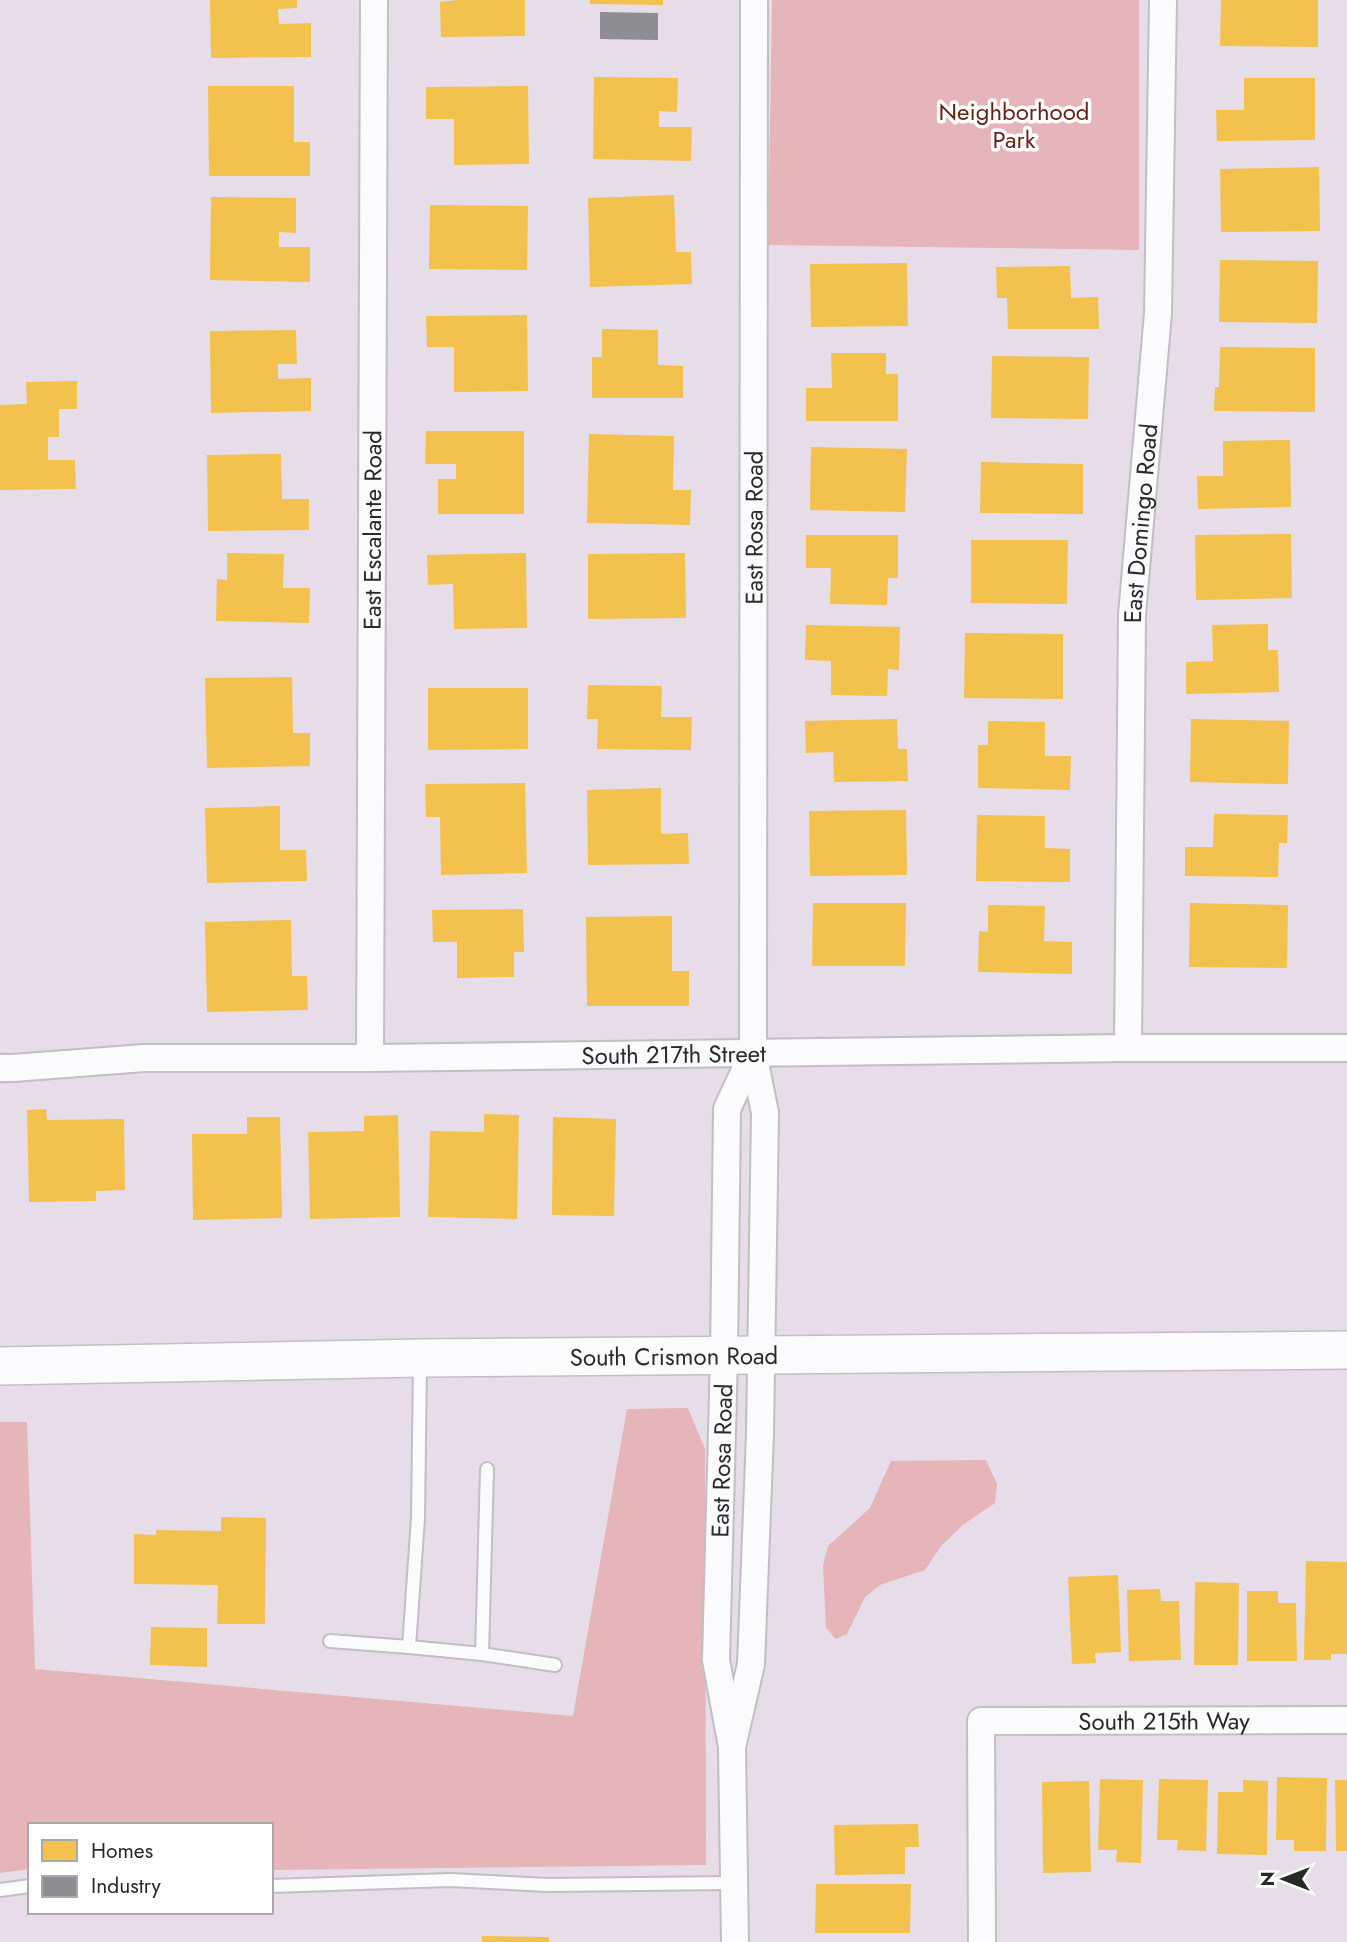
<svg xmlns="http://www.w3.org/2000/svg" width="1347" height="1942" viewBox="0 0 1347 1942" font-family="Jost,sans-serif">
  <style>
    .green { fill: #e5b5b9 }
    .homes { fill: #f2c14e }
    .industry { fill: #8d8d92 }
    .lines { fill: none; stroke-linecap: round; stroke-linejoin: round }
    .lane-casing { stroke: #c0bfc2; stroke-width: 16 }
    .street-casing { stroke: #c0bfc2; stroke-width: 30 }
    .secondary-casing { stroke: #c0bfc2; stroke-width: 40 }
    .lane { stroke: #fbfafc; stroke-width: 12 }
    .street { stroke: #fbfafc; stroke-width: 26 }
    .secondary { stroke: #fbfafc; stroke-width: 37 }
    .labels { text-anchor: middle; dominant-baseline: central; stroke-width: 7; stroke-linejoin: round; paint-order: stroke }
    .park-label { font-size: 24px; fill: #682216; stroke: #fff }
    .street-label { font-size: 24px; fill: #292929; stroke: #fff }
  </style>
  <rect width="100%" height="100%" fill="#e6dde8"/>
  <g class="green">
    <path d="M772 0H1139V250L768 245Z"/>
    <path d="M688 1408 705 1449 706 1865 271 1870V1825H30V1869L0 1873V1422H27L35 1669 573 1716 627 1409Z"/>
    <path d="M986 1460 997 1484 995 1503 964 1524 941 1546 925 1570 880 1585 865 1597 847 1634 836 1639 826 1628 823 1565 828 1546 870 1508 891 1461Z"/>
  </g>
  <g class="homes">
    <path d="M210 0H297V8L278 9 279 24 311 23V57L211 58Z"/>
    <path d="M458 0H525V36L441 37 440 2Z"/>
    <path d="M590 0H663V5L590 4Z"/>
    <path d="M1221 0H1318V47L1220 46Z"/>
    <path d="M594 77 678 78 677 112 659 111V127H692L691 161 593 159Z"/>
    <path d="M1244 78H1315V140L1217 141 1216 110H1244Z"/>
    <path d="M208 86H294V142H310V176H209Z"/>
    <path d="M528 86 529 164 454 165V119H426V87Z"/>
    <path d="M1319 167 1320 231 1221 232 1220 169Z"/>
    <path d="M674 195 676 252H691L692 284 590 287 588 198Z"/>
    <path d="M211 197 296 198V233L279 232V247H310V282L210 280Z"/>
    <path d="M430 205 528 206 527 270 429 269Z"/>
    <path d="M1220 260 1318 261 1317 323 1219 322Z"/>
    <path d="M907 263 908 326 811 327 810 264Z"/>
    <path d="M1070 266 1071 298 1098 297 1099 329H1008L1007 298H997L996 267Z"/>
    <path d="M527 315 528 391 454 392V347H427L426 316Z"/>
    <path d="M602 329 658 330V365L683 366V398H592V357H602Z"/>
    <path d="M296 330 297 364H278V379L311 378V411L211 413 210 331Z"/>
    <path d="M1220 347 1315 348V412L1214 411 1215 387H1219Z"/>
    <path d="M831 353H886V374H898V421H806V388H832Z"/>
    <path d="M992 356 1089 357 1088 419 991 418Z"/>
    <path d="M77 381V409H59V437H48V460H75L76 489 0 490V405L27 404 26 382Z"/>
    <path d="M426 431H524V514H438V479H456V464H425Z"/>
    <path d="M589 434 674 436 673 490H691L690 525 587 523Z"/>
    <path d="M1290 440 1291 507 1198 509 1197 476H1223V441Z"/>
    <path d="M811 447 907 449 905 512 810 510Z"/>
    <path d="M281 454 282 499H309V530L208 531 207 455Z"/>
    <path d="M981 462 1083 464V514L980 513Z"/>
    <path d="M1291 534 1292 598 1196 600 1195 535Z"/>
    <path d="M806 535H898V578H888L887 605 830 604 831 568H806Z"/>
    <path d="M971 540H1068L1067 604 971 603Z"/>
    <path d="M227 553 284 554 283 588H310L309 623 216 621 217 579 227 580Z"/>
    <path d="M526 553 527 628 454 629 453 584 428 585 427 555Z"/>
    <path d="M685 553 686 618 588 619V554Z"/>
    <path d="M1268 624V650H1278L1279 692 1186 694V662L1213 661 1212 625Z"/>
    <path d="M806 625 900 627 899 670 888 669 887 696 831 695V661L805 660Z"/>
    <path d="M965 633 1063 634V699L964 698Z"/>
    <path d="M292 677 293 733H310V766L207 768 205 678Z"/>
    <path d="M588 685 662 686 661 717H692L691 750 597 749 598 719H587Z"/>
    <path d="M428 688H528V749L428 750Z"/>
    <path d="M897 719 898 749H907L908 781 834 782 833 752 806 753 805 721Z"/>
    <path d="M1191 719 1289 721 1288 784 1190 782Z"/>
    <path d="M988 721 1045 722V756H1071L1070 790 978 788V745H988Z"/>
    <path d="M525 783 527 873 441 875 440 817H426L425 784Z"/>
    <path d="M661 788V834L688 833 689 864 588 865 587 790Z"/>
    <path d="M280 806V850H306L307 881 207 883 205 808Z"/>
    <path d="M906 810 907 875 810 876 809 811Z"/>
    <path d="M1214 814 1288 815 1287 843H1279L1278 877 1185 876V847H1213Z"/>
    <path d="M977 815 1045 816V848L1070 849V882L976 881Z"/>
    <path d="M813 903H906L905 966H812Z"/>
    <path d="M1190 903 1288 905 1287 968 1189 967Z"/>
    <path d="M988 905 1045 906 1044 941 1072 942V974L978 972 979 931 988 932Z"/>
    <path d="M523 909 524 952H514V977L457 978V942H433L432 910Z"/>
    <path d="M672 916V971H689V1006H587L586 917Z"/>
    <path d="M291 920 292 976H307L308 1010 207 1012 205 922Z"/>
    <path d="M46 1109 47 1120 124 1119 125 1190 96 1191V1201L29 1202 27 1110Z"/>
    <path d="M484 1114 519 1115 517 1219 428 1217 430 1131 484 1132Z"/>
    <path d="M398 1115 400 1217 310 1219 308 1132 364 1131V1116Z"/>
    <path d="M247 1117H280L282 1218 193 1220 192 1134H247Z"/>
    <path d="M553 1117 616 1119 614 1216 552 1215Z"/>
    <path d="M221 1517 266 1518 265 1624H217L218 1585 134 1584V1534L156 1535V1530L221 1531Z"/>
    <path d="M1306 1561 1347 1562V1654H1331V1660H1304Z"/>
    <path d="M1118 1575 1121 1652 1095 1653 1096 1663 1072 1664 1068 1577Z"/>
    <path d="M1195 1582 1239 1583 1238 1665H1194Z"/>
    <path d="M1160 1589 1161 1601H1179L1181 1660 1129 1661 1127 1590Z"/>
    <path d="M1247 1591H1278V1603H1296L1297 1661H1247Z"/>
    <path d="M151 1627 207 1628V1667L150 1665Z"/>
    <path d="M1277 1777 1327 1778 1326 1851H1294V1840H1276Z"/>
    <path d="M1100 1779 1143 1780 1141 1863 1116 1862 1117 1850H1098Z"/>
    <path d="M1159 1779 1208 1780 1206 1851 1177 1850 1178 1840H1157Z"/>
    <path d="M1243 1780 1268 1781 1267 1855 1217 1854 1218 1792H1243Z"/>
    <path d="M1335 1780H1347V1851H1336Z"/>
    <path d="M1089 1781 1091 1872 1043 1873 1042 1782Z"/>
    <path d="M918 1824 919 1847H905V1874L835 1875 834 1825Z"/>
    <path d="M816 1884H911L910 1933H815Z"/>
    <path d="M482 1936 549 1937V1942H482Z"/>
  </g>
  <path class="industry" d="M600 12 658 13V40L600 39Z"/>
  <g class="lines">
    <g class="lane-casing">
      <g id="lane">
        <path d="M420 1362 418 1518 409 1647 482 1654 555 1665"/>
        <path d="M330 1641 409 1647"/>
        <path d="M482 1654 487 1469"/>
        <path d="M271 1886 450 1880 548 1885 734 1883"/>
        <path d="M0 1890 30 1886"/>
      </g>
    </g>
    <g class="street-casing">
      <g id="street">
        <path id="s1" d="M1128 1048 1132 615 1158 313 1163 0"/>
        <path id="s2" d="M370 1058 374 0"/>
        <path id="s3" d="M0 1068H13L144 1058H370L1128 1048H1347"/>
        <path id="s4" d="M732 1747 751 1664 760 1434 765 1113 753 1053 754 0"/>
        <path id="s5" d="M735 1942 732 1747 716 1660 724 1355 727 1109 753 1053"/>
        <path id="s6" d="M982 1942 981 1721 1347 1720"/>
      </g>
    </g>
    <g class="secondary-casing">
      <g id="secondary">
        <path id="s7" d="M0 1366 421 1358 1347 1350"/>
      </g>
    </g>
    <use href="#lane" class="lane"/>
    <use href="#street" class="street"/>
    <use href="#secondary" class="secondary"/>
  </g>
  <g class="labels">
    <g class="park-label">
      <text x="1014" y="111">Neighborhood<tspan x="1014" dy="28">Park</tspan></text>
    </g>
    <g class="street-label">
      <text stroke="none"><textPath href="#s1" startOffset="525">East Domingo Road</textPath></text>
      <text stroke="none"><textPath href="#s4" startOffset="1223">East Rosa Road</textPath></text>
      <text stroke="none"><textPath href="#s2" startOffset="528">East Escalante Road</textPath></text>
      <text stroke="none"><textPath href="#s3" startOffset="674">South 217th Street</textPath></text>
      <text stroke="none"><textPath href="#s7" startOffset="674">South Crismon Road</textPath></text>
      <text stroke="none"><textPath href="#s5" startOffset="483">East Rosa Road</textPath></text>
      <text stroke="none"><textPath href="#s6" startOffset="404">South 215th Way</textPath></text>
    </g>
  </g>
  <rect x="28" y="1823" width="245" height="91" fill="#ffffff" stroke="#a9a9a9" stroke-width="2"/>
  <rect x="42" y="1840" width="35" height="21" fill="#f2c14e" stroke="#a9a9a9" stroke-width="2"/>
  <text x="91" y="1858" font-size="21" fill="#292929">Homes</text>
  <rect x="42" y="1876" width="35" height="21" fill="#8d8d92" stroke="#a9a9a9" stroke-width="2"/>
  <text x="91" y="1893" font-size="21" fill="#292929">Industry</text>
  <g transform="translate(1284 1879) rotate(270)" stroke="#ffffff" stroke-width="5" paint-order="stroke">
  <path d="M0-5L12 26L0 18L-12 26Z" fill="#292929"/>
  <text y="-10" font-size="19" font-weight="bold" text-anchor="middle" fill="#292929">N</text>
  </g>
</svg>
